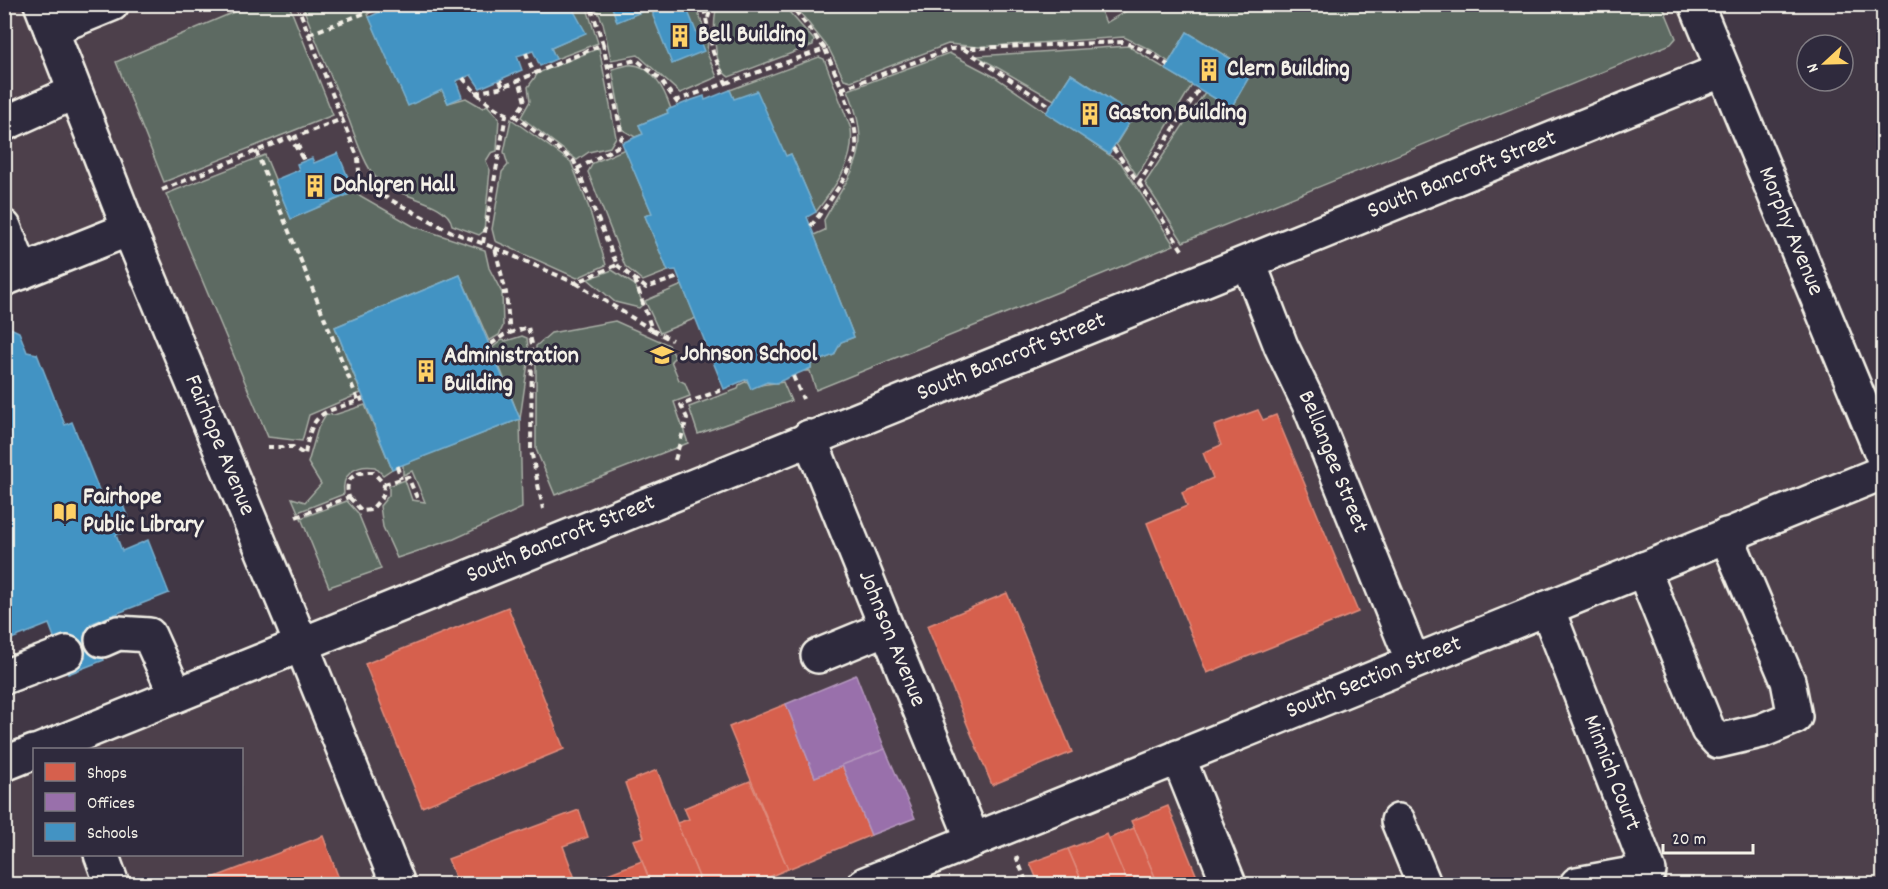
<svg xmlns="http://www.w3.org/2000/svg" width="1888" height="889" viewBox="0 0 1888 889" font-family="Dekko,sans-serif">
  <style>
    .built { fill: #4e404b; fill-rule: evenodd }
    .green { fill: #5d6b62; stroke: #a8aea5; stroke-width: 1.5 }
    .shops { fill: #d6604d; stroke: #df8c7c; stroke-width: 1.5 }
    .offices { fill: #9970ab; stroke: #b497bd; stroke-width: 1.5 }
    .schools { fill: #4393c3; stroke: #78afce; stroke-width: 1.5 }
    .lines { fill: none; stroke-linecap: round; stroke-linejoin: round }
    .minor-casing { stroke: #f4f1e8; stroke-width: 38 }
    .path { stroke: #f4f1e8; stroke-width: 4; stroke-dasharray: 6 4.5; stroke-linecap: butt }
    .minor { stroke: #2f2a3d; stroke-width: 33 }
    .labels { text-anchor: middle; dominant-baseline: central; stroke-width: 6; stroke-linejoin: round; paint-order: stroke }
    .poi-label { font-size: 24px; font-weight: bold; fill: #f4f1e8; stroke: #2f2a3d; text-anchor: start }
    .street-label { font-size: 24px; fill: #f4f1e8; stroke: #2f2a3d }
  </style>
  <rect width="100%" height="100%" fill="#413745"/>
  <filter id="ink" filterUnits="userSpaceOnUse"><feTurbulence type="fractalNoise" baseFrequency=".0167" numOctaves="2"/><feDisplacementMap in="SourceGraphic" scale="12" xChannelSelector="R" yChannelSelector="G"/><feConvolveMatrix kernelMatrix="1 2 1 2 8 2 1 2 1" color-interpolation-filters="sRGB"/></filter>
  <g filter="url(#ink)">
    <path class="built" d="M5 5H1714L1883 421V884H5V748L303 624 133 206 5 259ZM34 750H242V854H34Z"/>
    <g class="green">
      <path d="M253 4 289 5 333 115 164 182 116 62Z"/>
      <path d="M1138 4H1662L1676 38 1671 44 1183 242 1145 183 1205 92 1231 108 1252 71 1187 32 1169 62 1151 50 1124 37 979 47 948 44 851 81 844 79 829 49 794 5H1098L1106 23Z"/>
      <path d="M302 5H384L367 12 408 105 442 90 448 103 466 98 483 108 487 105 499 118 497 151 491 153 486 161 490 170 484 231 479 235 452 225C448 200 395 198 377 179 365 167 355 136 349 120 333 82 317 43 302 5Z"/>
      <path d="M570 5H586L598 43 556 59 551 48 585 33Z"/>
      <path d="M595 5H611L618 21 653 7 695 5 708 38 707 53 717 77 680 93 638 55 611 60 603 23Z"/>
      <path d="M717 5H783L814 40 813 45 729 77C712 67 713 21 717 5Z"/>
      <path d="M1128 46 1192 85 1137 176 1116 144 1134 115 1071 74 1054 100 977 56Z"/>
      <path d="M599 48 616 137 610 147 589 152 577 160 521 117 530 101 528 87 538 73Z"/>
      <path d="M949 53 995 77 1121 163 1174 245 816 390 810 371H806L811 368V364L834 355 841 342 854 337 814 235 825 230 824 220C854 166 874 154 848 90Z"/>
      <path d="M819 57 824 59 851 129C855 163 835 186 816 212L791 154 786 156 734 99 730 90Z"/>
      <path d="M628 65C651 62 665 91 671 109L667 110 668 113 639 125 643 134 635 137 623 130 612 69Z"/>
      <path d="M511 119 571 162 589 208 606 265 577 278 495 241 492 229 502 172 508 165 504 152Z"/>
      <path d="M625 149 652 213 645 216 668 271 643 281 625 266 588 172 593 163Z"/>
      <path d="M265 155 291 218 354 192 413 226 485 250 489 268 502 293 503 326 499 335 489 341 460 275 335 327 361 393 309 415 302 441 268 437 166 194Z"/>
      <path d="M612 270 635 285 643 304 639 308 615 302 588 279Z"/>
      <path d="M682 285 696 318 660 333 645 301Z"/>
      <path d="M615 321 669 345 675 357 671 361 679 380 685 383 690 396 674 402 688 443 555 495 536 449V346L551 333Z"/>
      <path d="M522 336 527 338 529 356 520 419 522 508 454 539 397 558 383 527 380 506 389 495V486L405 480 412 500 425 502 412 471 403 475V464L520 419 492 348 502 340 506 341Z"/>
      <path d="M747 381 751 388C764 383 771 384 783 382L791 401 698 434 689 407 738 389 739 385Z"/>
      <path d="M365 405 392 469 383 475 375 467C356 464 341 474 344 494L298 512 292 498 305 502 321 484 308 463 318 428 326 414 334 415Z"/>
      <path d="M347 501 358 513 381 569 329 587 301 518Z"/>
    </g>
    <g class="shops">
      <path d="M1258 410 1263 420 1276 415 1358 612 1207 673 1147 523 1187 506 1182 492 1213 478 1203 453 1221 445 1214 426Z"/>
      <path d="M1007 593 1072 752 992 785 927 626Z"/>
      <path d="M508 607 564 749 422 807 365 664Z"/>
      <path d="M786 704 815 777 842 765 871 835 788 869 729 727Z"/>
      <path d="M657 770 677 823 702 884H651L633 840 644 837 625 783Z"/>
      <path d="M750 781 788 869 752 884H702L677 823 689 819 684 808Z"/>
      <path d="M1168 806 1200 884H1158L1131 821Z"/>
      <path d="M579 810 588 837 563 846 577 884H458L448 859Z"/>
      <path d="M1134 828 1158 884H1128L1108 839Z"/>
      <path d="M1107 834 1128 884H1083L1068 849Z"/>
      <path d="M323 836 341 884H197Z"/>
      <path d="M1068 849 1083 884H1039L1030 863Z"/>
      <path d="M642 861 651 884H581Z"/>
    </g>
    <g class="offices">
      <path d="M856 675 885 749 815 777 786 704Z"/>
      <path d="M885 749 915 818 871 835 842 765Z"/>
    </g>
    <g class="schools">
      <path d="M396 4H570L586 33 551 48 556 59 540 66 533 51 517 56 522 70 480 88 471 75 456 81 462 97 448 103 442 90 408 106 369 17Z"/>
      <path d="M611 4H685L704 51 672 64 653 16V7L617 22Z"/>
      <path d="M1187 32 1252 72 1231 108 1165 69Z"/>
      <path d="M1071 74 1134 115 1109 154 1046 113Z"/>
      <path d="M730 90 734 99 757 91 786 156 791 154 816 212 807 217 854 337 841 342 834 355 811 364V368L776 383 767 382 751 389 747 379 724 389 676 270 668 271 645 216 652 213 622 143 643 134 639 125 668 113 667 110 692 100 704 96 705 100Z"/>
      <path d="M338 153 354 192 291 219 275 180 299 170 297 164 312 158 314 163Z"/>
      <path d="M460 275 520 419 392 469 335 327Z"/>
      <path d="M4 325 19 332 27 352 37 354 65 425 72 422 101 495 117 489 132 529 116 535 122 551 148 540 169 593 90 624 104 660 68 674 49 624 4 642Z"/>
    </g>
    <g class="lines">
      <g class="minor-casing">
        <g id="minor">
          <path id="s1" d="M41 4 129 229 289 614 398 884"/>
          <path id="s2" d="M1696 4 1884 459"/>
          <path d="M51 29 112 4"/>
          <path d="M4 124 75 92"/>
          <path d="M4 227 22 272"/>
          <path id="s3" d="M1249 263 1281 346 1309 404 1413 662"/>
          <path d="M4 279 129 229"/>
          <path id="s4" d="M809 437 973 840"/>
          <path d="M1643 569 1708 730 1718 741 1761 731 1795 717 1788 681 1726 535"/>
          <path id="s5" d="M1547 608 1649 871 1577 884"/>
          <path d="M102 640 118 633 149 635 176 695"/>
          <path d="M818 656 886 628"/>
          <path d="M4 677 67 653"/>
          <path id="s6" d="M41 750 1723 70"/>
          <path d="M1178 757 1229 884"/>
          <path d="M4 764 34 752"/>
          <path d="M1398 821 1424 884"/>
          <path d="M101 854 112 884"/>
          <path id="s7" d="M865 884 1884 472"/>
        </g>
      </g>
      <g class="path">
        <path d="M297 4 342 119"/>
        <path d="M708 18 712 4"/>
        <path d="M309 34 389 4"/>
        <path d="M964 49 1050 106"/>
        <path d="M526 53 534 74"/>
        <path d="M608 66 637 60 660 79 679 105"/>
        <path d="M463 78C474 92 497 114 515 116L525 102 519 79"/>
        <path d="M500 80 503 87"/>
        <path d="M726 83 825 49 790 4"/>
        <path d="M841 89 950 49 1123 42 1149 52 1168 65"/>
        <path d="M475 93 503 87 603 44 590 4"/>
        <path d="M675 101 726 83 713 52 703 4"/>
        <path d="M1113 148 1139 183 1199 89"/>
        <path d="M256 151 358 400"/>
        <path d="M577 169 617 147 622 137 603 44"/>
        <path d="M1139 183 1184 253"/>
        <path d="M162 190 290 137 304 161 295 137 342 119 358 158 360 184 452 232 495 248 506 293"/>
        <path d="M811 226C823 210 853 171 856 151 859 118 837 79 825 49"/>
        <path d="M483 243 506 115"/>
        <path d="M495 248 575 283 617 265 574 161 515 116"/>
        <path d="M617 265 646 288 679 277"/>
        <path d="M576 283 652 330 635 280"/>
        <path d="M502 293H506L510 334"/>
        <path d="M652 330 672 340"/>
        <path d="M491 344 504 335 528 327 532 344 531 450 543 509"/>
        <path d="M793 376 803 399"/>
        <path d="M267 447H293L305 455C312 408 323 414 363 399"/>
        <path d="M675 460 687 418 681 405 724 389"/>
        <path d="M397 466 401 479"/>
        <path d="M384 484 408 477 418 500"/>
        <path d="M296 517 349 497C343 478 356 471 373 472L384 484 383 496 371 510 362 511 349 497"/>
        <path d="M1016 856 1027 884"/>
      </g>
      <use href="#minor" class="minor"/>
    </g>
  </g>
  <defs>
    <g id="building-bare" transform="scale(1.8)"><path d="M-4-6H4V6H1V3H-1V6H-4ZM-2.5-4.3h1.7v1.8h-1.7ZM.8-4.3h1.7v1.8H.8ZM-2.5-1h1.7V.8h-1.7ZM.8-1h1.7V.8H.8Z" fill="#ffd166" stroke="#2f2a3d" stroke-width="2.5" paint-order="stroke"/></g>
    <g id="school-bare" transform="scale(1.8)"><path d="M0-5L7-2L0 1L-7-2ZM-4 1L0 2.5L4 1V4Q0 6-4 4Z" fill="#ffd166" stroke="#2f2a3d" stroke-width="2.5" paint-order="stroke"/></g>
    <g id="library-bare" transform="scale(1.8)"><path d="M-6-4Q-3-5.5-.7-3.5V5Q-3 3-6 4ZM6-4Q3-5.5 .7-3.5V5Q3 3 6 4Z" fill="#ffd166" stroke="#2f2a3d" stroke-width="2.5" paint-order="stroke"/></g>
  </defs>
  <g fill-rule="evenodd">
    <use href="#building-bare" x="680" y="36"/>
    <use href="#building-bare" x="1209" y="70"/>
    <use href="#building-bare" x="1090" y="114"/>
    <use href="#building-bare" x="315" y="186"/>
    <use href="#school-bare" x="662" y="355"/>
    <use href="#building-bare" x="426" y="371"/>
    <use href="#library-bare" x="65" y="512"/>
  </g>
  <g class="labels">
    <g class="poi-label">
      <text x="698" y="36">Bell Building</text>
      <text x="1227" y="70">Clern Building</text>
      <text x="1108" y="114">Gaston Building</text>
      <text x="333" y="186">Dahlgren Hall</text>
      <text x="680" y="355">Johnson School</text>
      <text x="444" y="357">Administration<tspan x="444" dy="28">Building</tspan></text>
      <text x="83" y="498">Fairhope<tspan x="83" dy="28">Public Library</tspan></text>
    </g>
    <g class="street-label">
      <text stroke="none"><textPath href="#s6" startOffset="1533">South Bancroft Street</textPath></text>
      <text stroke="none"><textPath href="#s2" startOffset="246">Morphy Avenue</textPath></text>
      <text stroke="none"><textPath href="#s6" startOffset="1047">South Bancroft Street</textPath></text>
      <text stroke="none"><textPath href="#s1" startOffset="476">Fairhope Avenue</textPath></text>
      <text stroke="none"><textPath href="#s3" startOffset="216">Bellangee Street</textPath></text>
      <text stroke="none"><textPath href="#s6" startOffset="561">South Bancroft Street</textPath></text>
      <text stroke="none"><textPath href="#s4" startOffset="218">Johnson Avenue</textPath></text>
      <text stroke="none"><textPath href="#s7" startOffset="549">South Section Street</textPath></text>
      <text stroke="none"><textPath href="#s5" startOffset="177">Minnich Court</textPath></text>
    </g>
  </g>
  <rect width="1888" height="889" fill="none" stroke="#2f2a3d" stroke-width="24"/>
  <rect x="12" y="12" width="1864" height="865" fill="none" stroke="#f4f1e8" stroke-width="2" filter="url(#ink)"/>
  <rect x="33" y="748" width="210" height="108" fill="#2f2a3d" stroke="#7e7a81" stroke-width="1.5"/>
  <rect x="45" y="763" width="30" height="18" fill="#d6604d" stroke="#7e7a81" stroke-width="1.5"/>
  <text x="87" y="778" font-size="18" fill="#f4f1e8">Shops</text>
  <rect x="45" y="793" width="30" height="18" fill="#9970ab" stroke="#7e7a81" stroke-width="1.5"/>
  <text x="87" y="808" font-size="18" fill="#f4f1e8">Offices</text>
  <rect x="45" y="823" width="30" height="18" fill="#4393c3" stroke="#7e7a81" stroke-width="1.5"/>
  <text x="87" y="838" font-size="18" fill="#f4f1e8">Schools</text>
  <g transform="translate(1825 63) rotate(248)"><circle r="28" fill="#2f2a3d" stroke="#7e7a81" stroke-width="1.5"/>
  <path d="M0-4.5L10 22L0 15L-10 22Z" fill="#ffd166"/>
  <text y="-9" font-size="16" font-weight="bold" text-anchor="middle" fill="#f4f1e8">N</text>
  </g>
  <path d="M1663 844v9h90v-9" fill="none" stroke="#f4f1e8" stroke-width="3"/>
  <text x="1672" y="844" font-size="18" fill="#f4f1e8" stroke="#2f2a3d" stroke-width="4.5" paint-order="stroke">20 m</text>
</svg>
